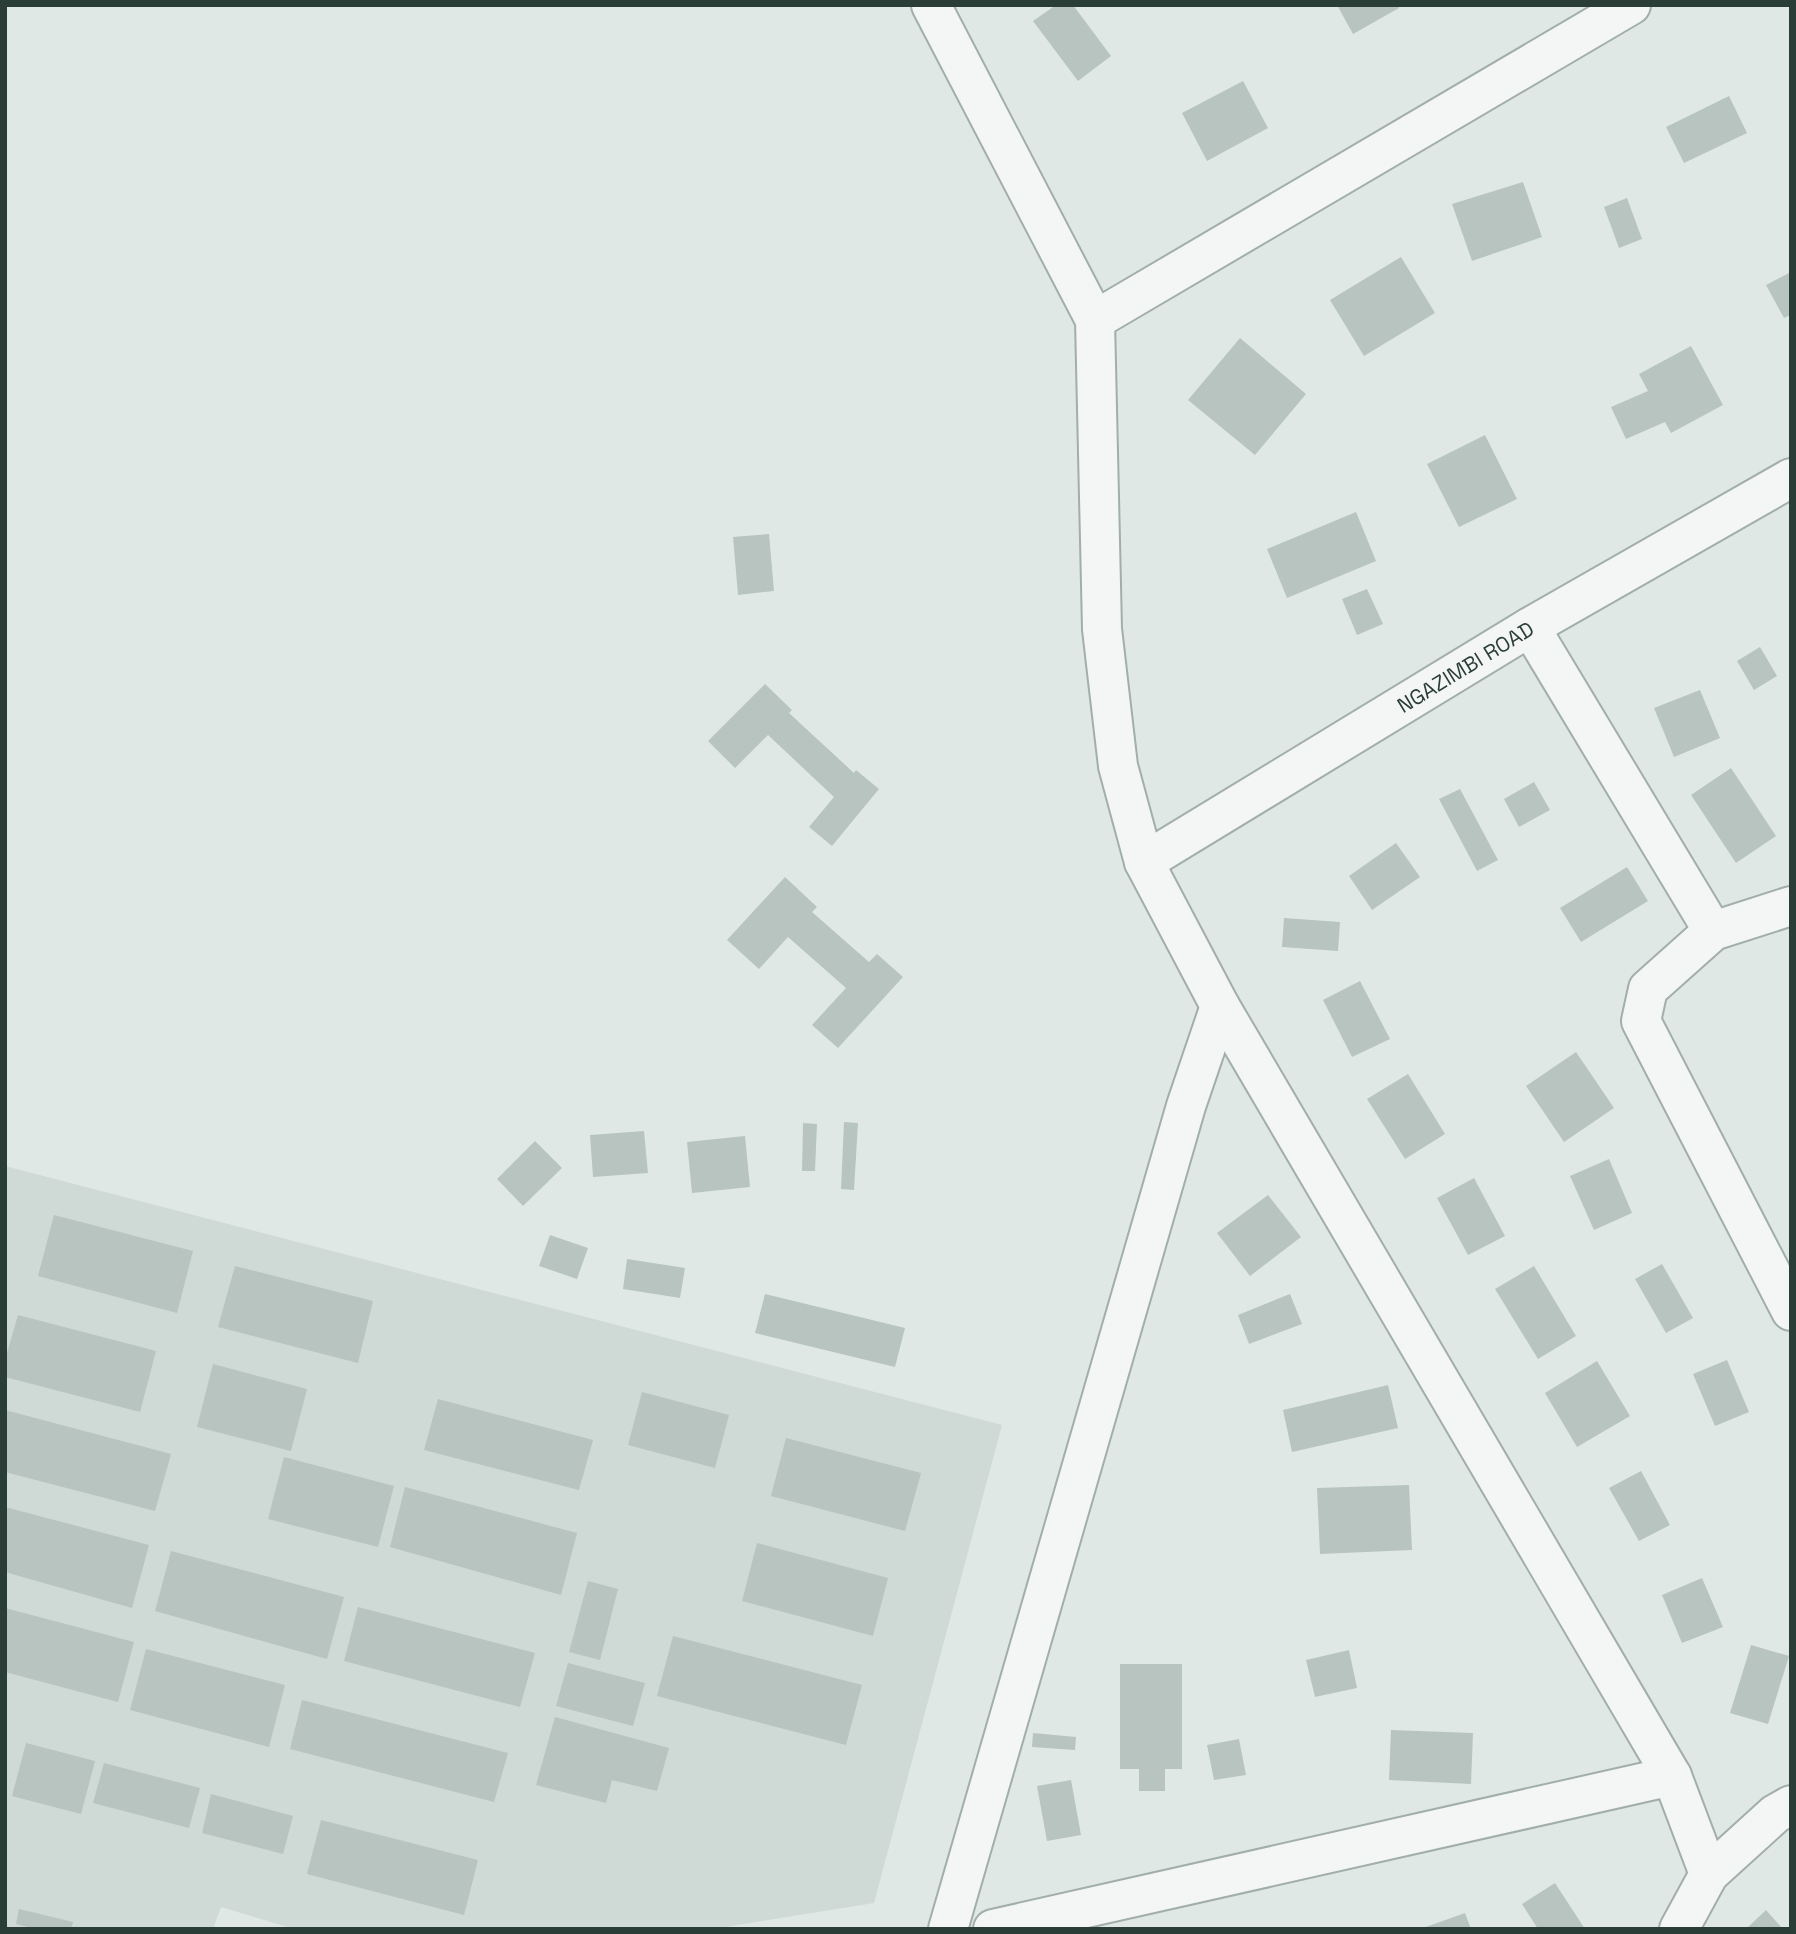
<svg xmlns="http://www.w3.org/2000/svg" width="1796" height="1934" viewBox="0 0 1796 1934" font-family="'Space Grotesk',sans-serif">
  <style>
    .built { fill: #cfd9d5 }
    .building { fill: #b8c4c0 }
    .lines { fill: none; stroke-linecap: round; stroke-linejoin: round }
    .minor-casing { stroke: #a2aeaa; stroke-width: 42 }
    .minor { stroke: #f3f6f5; stroke-width: 38 }
    .labels { text-anchor: middle; dominant-baseline: central; stroke-width: 5; stroke-linejoin: round; paint-order: stroke }
    .street-label { font-size: 21px; fill: #2b3d37; stroke: #f0f5f3 }
  </style>
  <rect width="100%" height="100%" fill="#e0e8e5"/>
  <path class="built" d="M5 1166 1002 1425 874 1903 713 1929H294L221 1907 213 1929H5Z"/>
  <g class="building">
    <path d="M1056 5H1073L1111 56 1078 81 1033 21Z"/>
    <path d="M1337 5H1398L1399 8 1353 34Z"/>
    <path d="M1243 81 1268 128 1207 161 1182 113Z"/>
    <path d="M1729 96 1747 133 1684 163 1666 127Z"/>
    <path d="M1523 182 1542 237 1472 261 1452 204Z"/>
    <path d="M1627 198 1642 239 1619 248 1604 207Z"/>
    <path d="M1401 257 1435 313 1364 356 1330 300Z"/>
    <path d="M1791 272V315L1784 318 1766 285Z"/>
    <path d="M1240 338 1306 394 1255 455 1188 400Z"/>
    <path d="M1691 346 1723 405 1671 433 1665 422 1626 439 1611 407 1648 391 1639 374Z"/>
    <path d="M1485 435 1517 499 1459 527 1427 464Z"/>
    <path d="M1356 512 1376 561 1287 598 1267 549Z"/>
    <path d="M769 534 774 591 738 595 733 537Z"/>
    <path d="M1367 589 1383 624 1357 635 1342 599Z"/>
    <path d="M1760 647 1777 676 1754 690 1737 661Z"/>
    <path d="M765 684 792 710 789 713 854 773 856 770 879 789 832 846 809 827 834 797 768 735 735 768 708 741Z"/>
    <path d="M1700 690 1720 738 1674 757 1654 708Z"/>
    <path d="M1731 768 1776 836 1736 863 1691 795Z"/>
    <path d="M1534 782 1550 810 1519 827 1504 799Z"/>
    <path d="M1460 789 1498 860 1477 871 1439 799Z"/>
    <path d="M1396 843 1420 877 1372 910 1349 876Z"/>
    <path d="M1627 867 1648 901 1581 942 1560 908Z"/>
    <path d="M785 877 817 907 812 912 869 962 877 954 903 977 838 1048 812 1025 846 988 788 937 759 969 727 940Z"/>
    <path d="M1284 918 1340 922 1338 951 1282 947Z"/>
    <path d="M1360 981 1390 1039 1352 1057 1323 1000Z"/>
    <path d="M1576 1052 1614 1108 1564 1142 1526 1086Z"/>
    <path d="M1408 1074 1445 1134 1405 1159 1367 1099Z"/>
    <path d="M844 1122 858 1123 854 1190 841 1189Z"/>
    <path d="M803 1123 817 1124 815 1171H802Z"/>
    <path d="M644 1131 648 1173 593 1177 590 1135Z"/>
    <path d="M745 1136 750 1187 692 1193 687 1142Z"/>
    <path d="M535 1141 562 1168 523 1206 497 1179Z"/>
    <path d="M1609 1159 1632 1213 1594 1230 1570 1176Z"/>
    <path d="M1474 1178 1505 1236 1468 1255 1437 1198Z"/>
    <path d="M1268 1195 1301 1237 1250 1276 1217 1233Z"/>
    <path d="M54 1215 193 1251 177 1313 38 1276Z"/>
    <path d="M550 1235 588 1248 577 1279 539 1266Z"/>
    <path d="M627 1259 685 1268 680 1298 623 1289Z"/>
    <path d="M1662 1264 1693 1318 1666 1333 1635 1279Z"/>
    <path d="M235 1266 373 1301 358 1363 218 1327Z"/>
    <path d="M1534 1266 1576 1336 1538 1359 1495 1289Z"/>
    <path d="M765 1294 905 1328 895 1367 755 1333Z"/>
    <path d="M1290 1294 1302 1324 1249 1344 1238 1315Z"/>
    <path d="M18 1315 156 1351 140 1412 5 1377V1360Z"/>
    <path d="M1727 1360 1749 1412 1715 1426 1693 1374Z"/>
    <path d="M1597 1361 1630 1416 1577 1447 1545 1393Z"/>
    <path d="M213 1364 307 1389 291 1451 197 1427Z"/>
    <path d="M1388 1385 1398 1428 1292 1452 1283 1410Z"/>
    <path d="M642 1392 729 1415 715 1468 628 1445Z"/>
    <path d="M438 1399 593 1440 579 1490 424 1450Z"/>
    <path d="M5 1410 171 1454 155 1511 5 1472Z"/>
    <path d="M786 1438 921 1473 905 1531 771 1496Z"/>
    <path d="M284 1457 394 1486 378 1547 268 1519Z"/>
    <path d="M1641 1471 1670 1525 1639 1541 1609 1488Z"/>
    <path d="M1409 1485 1412 1550 1320 1554 1317 1488Z"/>
    <path d="M405 1487 577 1533 561 1595 390 1547Z"/>
    <path d="M5 1507 149 1545 132 1608 5 1572Z"/>
    <path d="M757 1543 888 1578 873 1636 742 1601Z"/>
    <path d="M171 1551 344 1597 327 1659 155 1611Z"/>
    <path d="M1702 1578 1723 1627 1682 1643 1662 1595Z"/>
    <path d="M588 1581 618 1589 600 1660 569 1652Z"/>
    <path d="M358 1607 535 1653 520 1707 344 1661Z"/>
    <path d="M5 1608 134 1642 118 1702 5 1672Z"/>
    <path d="M673 1636 862 1685 846 1745 657 1696Z"/>
    <path d="M1751 1645 1789 1656 1768 1724 1730 1713Z"/>
    <path d="M146 1649 285 1685 269 1747 130 1710Z"/>
    <path d="M1349 1650 1357 1688 1315 1697 1306 1660Z"/>
    <path d="M568 1663 645 1683 633 1726 556 1706Z"/>
    <path d="M1120 1664H1182V1769H1165V1791H1139V1769H1120Z"/>
    <path d="M302 1700 508 1753 494 1802 290 1749Z"/>
    <path d="M555 1717 669 1748 657 1791 612 1780 606 1803 536 1785Z"/>
    <path d="M1391 1730 1473 1733 1471 1784 1389 1780Z"/>
    <path d="M1033 1733 1076 1737 1075 1750 1032 1747Z"/>
    <path d="M1239 1739 1246 1775 1214 1780 1207 1745Z"/>
    <path d="M26 1743 95 1761 81 1814 12 1796Z"/>
    <path d="M104 1763 200 1788 189 1828 93 1803Z"/>
    <path d="M1071 1780 1081 1835 1047 1841 1037 1786Z"/>
    <path d="M211 1794 293 1816 283 1854 202 1833Z"/>
    <path d="M321 1820 478 1860 464 1915 307 1874Z"/>
    <path d="M1555 1883 1585 1929H1538L1522 1904Z"/>
    <path d="M19 1909 73 1922 71 1929H36L16 1924Z"/>
    <path d="M1766 1910 1783 1929H1746Z"/>
    <path d="M1465 1913 1471 1929H1423V1928Z"/>
  </g>
  <g class="lines">
    <g class="minor-casing">
      <g id="minor">
        <path d="M931 5 1095 320 1102 629 1118 766 1144 862 1220 1006 1672 1776 1709 1874"/>
        <path d="M1095 320 1631 5"/>
        <path d="M1530 627 1713 931"/>
        <path id="s1" d="M1144 862 1530 627 1791 478"/>
        <path d="M1791 906 1713 931 1648 989 1641 1021 1791 1311"/>
        <path d="M948 1929 1186 1106 1220 1006"/>
        <path d="M993 1929 1672 1776"/>
        <path d="M1679 1929 1709 1874 1775 1814 1791 1805"/>
      </g>
    </g>
    <use href="#minor" class="minor"/>
  </g>
  <g class="labels">
    <g class="street-label">
      <text stroke="none"><textPath href="#s1" startOffset="376">NGAZIMBI ROAD</textPath></text>
    </g>
  </g>
  <rect width="1796" height="1934" fill="none" stroke="#2b3d37" stroke-width="14"/>
</svg>
